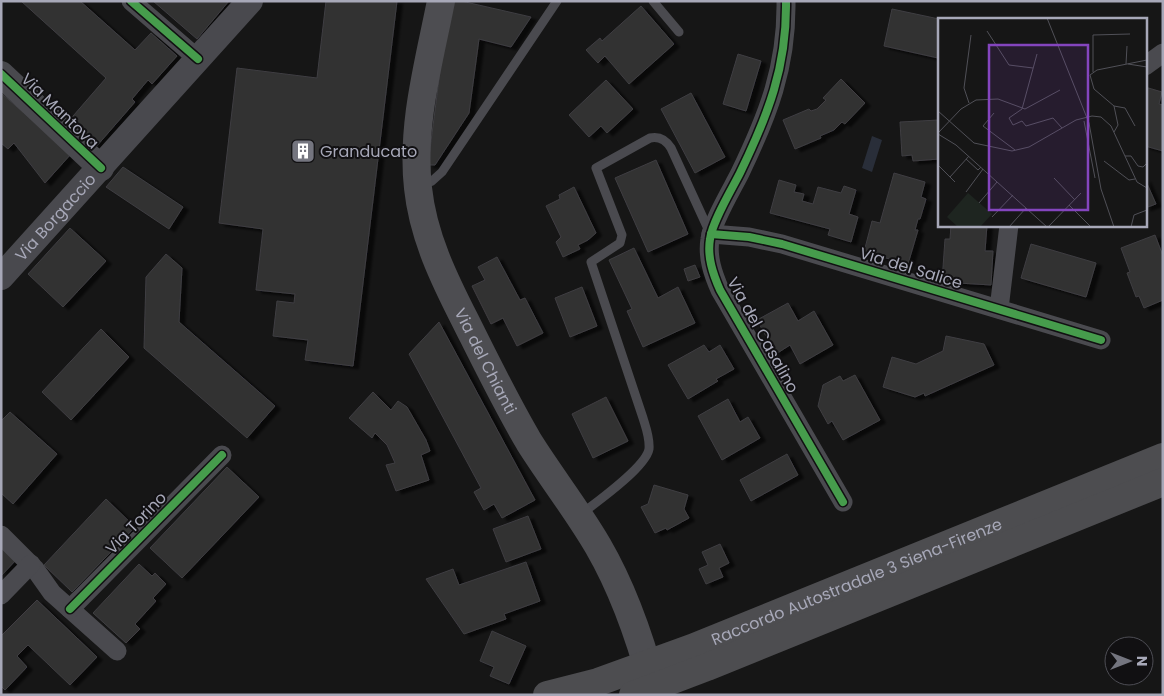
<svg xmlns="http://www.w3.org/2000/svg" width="1164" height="696" viewBox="0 0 1164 696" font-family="Poppins,sans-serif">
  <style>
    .water { fill: #292e39 }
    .building { fill: #313132; stroke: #3f3e42; filter: url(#shadow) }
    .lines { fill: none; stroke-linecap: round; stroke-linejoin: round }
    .lane { stroke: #4a4a4f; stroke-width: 9 }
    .street { stroke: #4a4a4f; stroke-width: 19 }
    .secondary { stroke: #49494e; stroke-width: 26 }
    .primary { stroke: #4d4d51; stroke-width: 28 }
    .highway { stroke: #4d4d50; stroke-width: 28 }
    .cycleway-casing { stroke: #111012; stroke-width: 11 }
    .cycleway { stroke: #469c4c; stroke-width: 8 }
    .labels { text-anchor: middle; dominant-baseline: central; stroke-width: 4; stroke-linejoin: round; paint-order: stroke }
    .street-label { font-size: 16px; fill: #a7a8b8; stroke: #111012 }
    .poi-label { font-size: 16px; fill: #a7a8b8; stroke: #111012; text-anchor: start }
    .inset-road { fill: none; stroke: #505057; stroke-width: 1 }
    .view { fill: #8445be; fill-opacity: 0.15; stroke: #8445be; stroke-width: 2.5 }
    .inset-edge { fill: none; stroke: #a7a8b8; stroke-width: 2.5 }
  </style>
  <defs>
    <filter id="shadow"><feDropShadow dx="5.5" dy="3" stdDeviation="1" flood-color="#0009"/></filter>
  </defs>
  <rect width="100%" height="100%" fill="#161616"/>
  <path class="water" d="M872 136 882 140 872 172 862 168Z"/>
  <g class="building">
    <path d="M21 1H80L135 50 151 33 177 56 152 84 148 80 132 99 135 102 95 148 67 123 106 78Z"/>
    <path d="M153 1H229L197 39Z"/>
    <path d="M326 1H397L353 366 305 360 308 340 273 336 277 301 294 303 295 294 256 290 263 229 219 223 237 68 317 78Z"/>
    <path d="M449 1H461L531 17 511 47 479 39 469 113 435 165H428Z"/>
    <path d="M641 6 674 44 629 84 605 56 598 63 586 50 600 38 602 41Z"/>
    <path d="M892 9 939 19 938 58 884 46Z"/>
    <path d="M738 54 761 61 746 111 723 104Z"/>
    <path d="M841 79 865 103 845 124 842 122 834 130 820 136 821 138 795 149 783 120 809 109 811 111 817 109 826 100 823 98Z"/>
    <path d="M606 80 633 109 607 133 601 126 589 137 569 115Z"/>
    <path d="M1145 87 1162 92 1159 104 1163 105V151L1145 146Z"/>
    <path d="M1 93 71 154 45 183 14 143 8 149 1 143Z"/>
    <path d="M691 93 725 157 695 173 661 109Z"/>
    <path d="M939 120V159L913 161 912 155 902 156 900 122Z"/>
    <path d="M656 160 688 234 648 252 615 178Z"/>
    <path d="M123 167 183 207 169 229 106 187Z"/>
    <path d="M894 173 925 182 921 197 926 199 920 219H918L915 230H918L908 264 864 252 872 221 880 223Z"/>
    <path d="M1145 179 1156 204 1145 208Z"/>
    <path d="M779 180 796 185 794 192 804 194 802 201 813 204 818 187 841 193 844 186 856 190 849 214 858 217 851 242 828 235 830 229 770 213Z"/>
    <path d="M574 187 596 233 588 240 578 245 580 249 563 257 556 242 561 237 546 206 560 199 559 195Z"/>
    <path d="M951 225H987L985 251H993L991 285 942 282 945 239H950Z"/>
    <path d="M70 228 106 261 63 307 28 274Z"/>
    <path d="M1155 235 1163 256V300L1144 308 1139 296 1136 297 1127 273 1130 272 1121 248Z"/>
    <path d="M1031 244 1096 263 1086 297 1021 278Z"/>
    <path d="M634 248 658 298 678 287 695 323 643 347 627 311 632 309 609 260Z"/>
    <path d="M166 254 182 268 179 322 275 406 247 438 144 348 146 277Z"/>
    <path d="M497 257 520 300 525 298 543 333 517 346 503 318 491 324 472 286 485 280 478 267Z"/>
    <path d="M695 265 700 277 688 281 684 269Z"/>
    <path d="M582 287 597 326 570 337 555 298Z"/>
    <path d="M788 303 798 321 814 311 833 345 800 364 790 345 776 354 757 320Z"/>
    <path d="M439 322 535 500 502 518 494 504 484 510 474 492 481 488 409 354Z"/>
    <path d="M101 329 129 357 71 420 42 392Z"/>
    <path d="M946 336 984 344 994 365 925 396 924 393 915 397 883 387 892 357 916 364 943 351Z"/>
    <path d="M704 345 709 352 720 345 734 369 716 379 718 381 688 399 668 365Z"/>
    <path d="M855 375 880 420 843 440 832 421 828 424 818 406 823 385 840 376 843 381Z"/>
    <path d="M373 392 391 410 398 401 407 407 426 440 430 451 421 455 429 480 396 491 386 465 395 463 387 445 375 433 372 438 349 418Z"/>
    <path d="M606 397 628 441 593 458 572 414Z"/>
    <path d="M728 399 740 422 748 417 760 438 722 460 698 416Z"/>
    <path d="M10 412 57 454 13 504 1 493V421Z"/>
    <path d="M787 454 798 475 751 501 740 480Z"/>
    <path d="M227 467 259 497 182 578 150 548Z"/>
    <path d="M654 485 688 495 684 509 689 518 667 530 666 528 655 533 641 507 648 504Z"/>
    <path d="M106 499 135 527 72 592 44 565Z"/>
    <path d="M528 516 541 549 506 562 493 529Z"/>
    <path d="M720 544 729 563 719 568 723 577 706 584 699 569 708 565 702 552Z"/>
    <path d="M1 546 16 560 1 576Z"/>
    <path d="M526 562 540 601 504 614 506 619 464 634 426 579 453 569 459 585Z"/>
    <path d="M139 564 152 576 155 573 166 584 153 598 156 601 135 624 140 629 126 643 93 613Z"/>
    <path d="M37 600 97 657 70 685 28 645 17 656 27 667 5 690 1 686V636Z"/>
    <path d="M492 631 526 646 509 684 490 676 494 667 480 661Z"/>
  </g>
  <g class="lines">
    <g class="lane">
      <path d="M653 1 679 32"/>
      <path d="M420 186 432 181 442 172 557 1"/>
      <path d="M581 514C597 502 646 467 649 449 650 438 646 428 643 418L591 262 620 243 622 235 596 168 650 138C659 136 666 140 671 148L710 233"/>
    </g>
    <g class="street">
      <path d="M131 1 198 59"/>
      <path d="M786 1C787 67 768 115 740 173 732 189 712 222 710 239 707 257 713 274 720 290L843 502"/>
      <path d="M1145 66 1163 53"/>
      <path d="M711 234 749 237 782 244 1101 340"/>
      <path d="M999 309 1009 225"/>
      <path d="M1 535 35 569 52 593 117 651"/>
      <path d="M1 595 31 564"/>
      <path d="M70 609 222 455"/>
    </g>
    <g class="secondary">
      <path d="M1 74 101 168"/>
      <path id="s1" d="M1 277 250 1"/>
    </g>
    <path class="primary" id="s2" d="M441 1C429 62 411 125 418 188 423 236 444 279 466 322 486 362 506 403 529 442 551 477 577 510 598 546 623 589 640 638 653 686"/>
    <g class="highway">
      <path id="s3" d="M547 695 598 682 692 648 1163 457"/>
      <path d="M633 695 707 667 1163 482"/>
    </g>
    <g class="cycleway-casing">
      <g id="cycleway">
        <path d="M131 1 198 59"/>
        <path d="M786 1C787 67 768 115 740 173 732 189 712 222 710 239 707 257 713 274 720 290L843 502"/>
        <path d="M1 74 101 168"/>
        <path d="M711 234 749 237 782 244 1101 340"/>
        <path d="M70 609 222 455"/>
      </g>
    </g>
    <use href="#cycleway" class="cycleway"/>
  </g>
  <defs>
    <g id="building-square" transform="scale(1.25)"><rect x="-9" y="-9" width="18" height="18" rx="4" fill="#74757f" stroke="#111012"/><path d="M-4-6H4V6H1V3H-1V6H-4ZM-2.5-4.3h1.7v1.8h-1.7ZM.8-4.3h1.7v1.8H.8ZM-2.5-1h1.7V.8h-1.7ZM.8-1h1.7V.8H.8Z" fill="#fff"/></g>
  </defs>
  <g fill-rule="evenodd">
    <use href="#building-square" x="303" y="151"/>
  </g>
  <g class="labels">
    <g class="street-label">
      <text transform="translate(60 111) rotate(44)">Via Mantova</text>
      <text stroke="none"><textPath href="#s1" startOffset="81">Via Borgaccio</textPath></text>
      <text transform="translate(911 268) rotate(17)">Via del Salice</text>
      <text transform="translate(763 335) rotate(61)">Via del Casalino</text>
      <text stroke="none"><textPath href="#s2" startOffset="376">Via del Chianti</textPath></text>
      <text transform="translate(136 523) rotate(-46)">Via Torino</text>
      <text stroke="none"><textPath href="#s3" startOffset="330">Raccordo Autostradale 3 Siena-Firenze</textPath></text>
    </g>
    <g class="poi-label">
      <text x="320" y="151">Granducato</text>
    </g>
  </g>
  <g transform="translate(938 18)">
    <rect width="209" height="209" fill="#161616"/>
    <path d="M30 175 54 196 42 209H20L9 199Z" fill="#1e2520"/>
    <path class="inset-road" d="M109 0 151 105 163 171 176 209M49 13 71 47 95 50M99 36 84 91 71 100 75 107 84 103 88 108 115 100 124 110M188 46 189 28M190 46 209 49M155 54V17L192 16M31 85 26 70 33 17M176 88 187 90 197 108M0 93 36 125 74 133 91 129 138 102 154 98 163 99 173 108 199 164 209 170M56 95 45 108 77 132M146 103 157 160M176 114 180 107 176 88 156 71 152 57 159 52 209 42M0 115 23 91 38 82 60 81 87 91 122 72M0 116 18 127 109 209M187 138H193L200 148 205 149 209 145V134M28 141 40 152 43 149M166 143 191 162 197 161M0 147 17 164M12 159 31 138M116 160 137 182M28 174 45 151M41 185 59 164M131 187 153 209M54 199 75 177M71 209 88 190M110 209 143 175M193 209 196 197 209 192"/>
    <path class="view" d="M51 27H150V192H51Z"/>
    <rect width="209" height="209" class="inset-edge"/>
  </g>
  <rect width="1164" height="696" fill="none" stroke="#a7a8b8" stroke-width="5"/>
  <g transform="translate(1129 661) rotate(90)"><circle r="24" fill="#111012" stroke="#4d4d54"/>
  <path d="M0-4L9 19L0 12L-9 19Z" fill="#74757f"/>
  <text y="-8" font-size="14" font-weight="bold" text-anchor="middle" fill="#a7a8b8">N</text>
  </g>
</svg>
